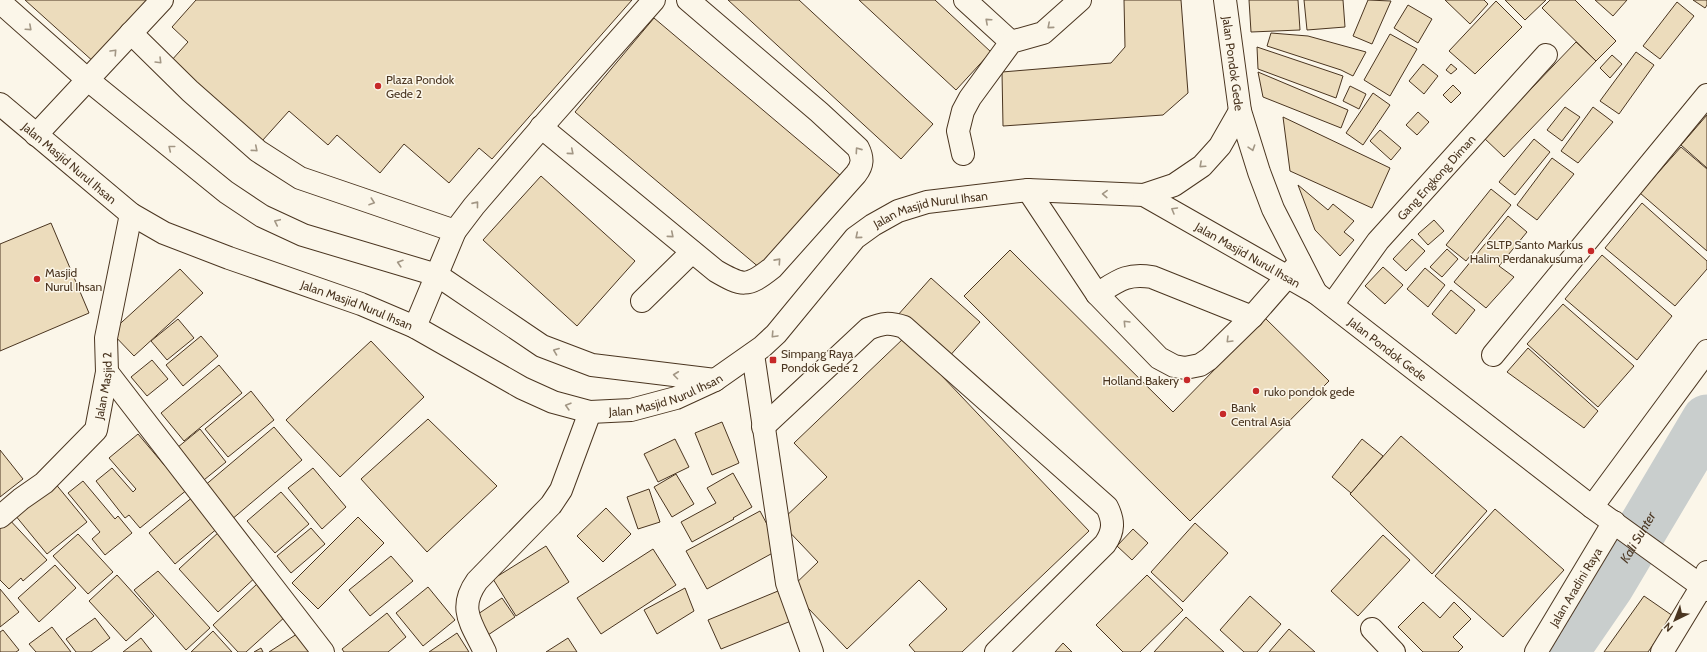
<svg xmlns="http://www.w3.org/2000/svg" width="1707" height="652" viewBox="0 0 1707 652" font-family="Cabin,sans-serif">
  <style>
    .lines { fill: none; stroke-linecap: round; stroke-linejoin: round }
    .river { stroke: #c9cecd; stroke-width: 51 }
    .building { fill: #ecdcbc; stroke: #4a3520 }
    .minor-casing { stroke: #4a3520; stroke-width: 24 }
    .major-casing { stroke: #4a3520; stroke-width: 24 }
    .minor { stroke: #fbf6e9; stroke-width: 22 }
    .major { stroke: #fbf6e9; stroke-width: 22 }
    .oneway { stroke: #a29684 }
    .poi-dot { fill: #c62828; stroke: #fbf6e9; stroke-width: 1.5 }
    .labels { text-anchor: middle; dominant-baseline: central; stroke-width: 3; stroke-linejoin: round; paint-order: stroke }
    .street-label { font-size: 12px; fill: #4a3520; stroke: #fbf6e9 }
    .poi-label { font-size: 12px; fill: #4a3520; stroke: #fbf6e9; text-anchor: start }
    .water-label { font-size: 13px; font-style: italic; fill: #4a3520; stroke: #fbf6e9 }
  </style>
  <rect width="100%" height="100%" fill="#fbf6e9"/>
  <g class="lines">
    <path class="river" id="s1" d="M1563 652 1609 585 1707 420"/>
  </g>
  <g class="building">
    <path d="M25 0H152L95 63Z"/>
    <path d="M196 0H632L492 159 479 148 449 183 404 144 380 173 337 135 328 145 289 111 262 141 171 61 188 42 172 27Z"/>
    <path d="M728 0H799L933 124 901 159Z"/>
    <path d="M859 0H935L991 52 956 90Z"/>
    <path d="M1124 0H1181L1188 93 1163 115 1003 126 1002 72 1111 63 1125 47Z"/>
    <path d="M1249 0H1298L1300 30 1251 32Z"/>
    <path d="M1304 0H1343L1345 27 1307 30Z"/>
    <path d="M1368 0 1391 1 1372 44 1353 36Z"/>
    <path d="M1445 0H1484L1488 4 1470 24Z"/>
    <path d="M1505 0H1546L1525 20Z"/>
    <path d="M1550 0H1575L1616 41 1596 61 1542 8Z"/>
    <path d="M1595 0H1627L1613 16Z"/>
    <path d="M1693 0H1707V5L1705 8Z"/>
    <path d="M1496 1 1522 27 1475 74 1449 51Z"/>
    <path d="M1677 2 1694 16 1660 59 1643 46Z"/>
    <path d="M1408 5 1432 19 1418 43 1394 28Z"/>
    <path d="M654 18 841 176 761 269 575 112Z"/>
    <path d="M1271 33 1308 36 1366 52 1353 76 1341 70 1267 46Z"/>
    <path d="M1390 34 1417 49 1390 96 1364 80Z"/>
    <path d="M1576 42 1596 61 1504 157 1484 138Z"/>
    <path d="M1257 47 1343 76 1336 98 1258 69Z"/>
    <path d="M1636 52 1654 65 1619 114 1600 101Z"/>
    <path d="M1612 55 1622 64 1610 78 1600 68Z"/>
    <path d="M1423 64 1438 76 1424 94 1409 81Z"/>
    <path d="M1451 64 1457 69 1451 74 1446 70Z"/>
    <path d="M1258 72 1348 110 1341 128 1263 97Z"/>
    <path d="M1453 85 1461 93 1451 103 1443 95Z"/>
    <path d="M1350 86 1366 94 1359 109 1343 101Z"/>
    <path d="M1373 93 1390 105 1363 145 1346 133Z"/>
    <path d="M1565 107 1580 117 1562 141 1547 130Z"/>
    <path d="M1593 107 1613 122 1578 163 1561 151Z"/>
    <path d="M1418 112 1429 122 1417 135 1406 125Z"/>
    <path d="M1707 115V168L1681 145Z"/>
    <path d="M1283 117 1390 168 1372 208 1290 171Z"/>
    <path d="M1380 130 1401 148 1391 160 1370 141Z"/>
    <path d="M1534 139 1550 152 1515 195 1499 182Z"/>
    <path d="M1681 147 1707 169V251L1640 193Z"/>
    <path d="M1552 158 1574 174 1537 220 1517 205Z"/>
    <path d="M541 176 635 261 577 326 483 240Z"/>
    <path d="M1298 185 1328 210 1333 204 1354 221 1344 232 1354 240 1340 256 1315 230Z"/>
    <path d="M1491 189 1511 205 1466 261 1446 245Z"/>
    <path d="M1642 203 1707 261V269L1675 306 1605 248Z"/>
    <path d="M1508 216 1527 232 1499 266 1514 277 1486 308 1454 282Z"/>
    <path d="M1434 220 1444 231 1428 245 1418 234Z"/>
    <path d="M51 223 89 313 0 351V244Z"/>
    <path d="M1412 239 1425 251 1406 271 1393 259Z"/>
    <path d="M1447 249 1458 259 1442 277 1430 267Z"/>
    <path d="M1010 250 1173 412 1265 318 1329 381 1190 521 964 296Z"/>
    <path d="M1602 255 1672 316 1637 360 1565 299Z"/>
    <path d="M1383 267 1403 285 1385 304 1365 286Z"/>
    <path d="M1425 268 1445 285 1428 307 1407 289Z"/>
    <path d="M180 269 203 293 134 356 111 332Z"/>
    <path d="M931 278 980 322 947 359 897 316Z"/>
    <path d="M1451 290 1475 310 1456 334 1432 314Z"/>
    <path d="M1563 304 1634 366 1598 407 1527 344Z"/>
    <path d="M178 319 194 338 167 360 151 341Z"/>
    <path d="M201 336 218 356 183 386 166 365Z"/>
    <path d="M905 337 1089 531 962 652H915L909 645 947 609 919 580 847 649 790 589 818 562 780 522 827 477 794 443Z"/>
    <path d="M371 341 424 397 340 477 286 420Z"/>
    <path d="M1528 348 1598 411 1584 428 1507 372Z"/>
    <path d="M152 360 168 379 147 396 131 377Z"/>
    <path d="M219 365 242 393 184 441 161 413Z"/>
    <path d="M251 391 274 420 228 457 205 429Z"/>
    <path d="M428 419 497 486 427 552 361 479Z"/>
    <path d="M722 422 739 463 712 475 695 433Z"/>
    <path d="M274 427 302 460 231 520 203 487Z"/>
    <path d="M200 429 226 462 199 484 172 452Z"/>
    <path d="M138 434 165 466 167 464 188 489 140 528 129 515 125 518 96 481 112 468 133 492 136 489 109 458Z"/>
    <path d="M1401 436 1487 511 1432 574 1350 494Z"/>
    <path d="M675 439 689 467 658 482 644 454Z"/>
    <path d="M1362 439 1383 456 1351 493 1332 477Z"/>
    <path d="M0 450 23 479 0 497Z"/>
    <path d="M313 468 346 507 322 529 288 488Z"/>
    <path d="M733 473 752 507 733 518 734 519 692 542 681 522 716 503 707 488Z"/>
    <path d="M676 474 694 504 672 517 654 487Z"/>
    <path d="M83 481 115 519 118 516 132 533 105 555 92 539 100 532 68 493Z"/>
    <path d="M54 482 87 522 47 554 15 515Z"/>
    <path d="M649 489 660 522 638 529 627 497Z"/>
    <path d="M281 492 309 524 275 553 247 521Z"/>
    <path d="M194 496 219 527 175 564 149 533Z"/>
    <path d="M606 508 631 534 603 562 577 536Z"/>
    <path d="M1495 509 1564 570 1503 637 1435 576Z"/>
    <path d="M760 511 780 549 707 589 686 551Z"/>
    <path d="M7 517 47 560 23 581 21 578 9 589 0 580V523Z"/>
    <path d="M358 517 384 543 318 609 292 583Z"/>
    <path d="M1195 523 1228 553 1183 602 1151 572Z"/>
    <path d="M311 528 325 544 291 573 277 556Z"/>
    <path d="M1133 529 1148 543 1132 560 1117 546Z"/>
    <path d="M220 531 259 574 218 612 179 569Z"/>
    <path d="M78 534 113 572 88 594 53 556Z"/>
    <path d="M1383 535 1410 560 1358 616 1331 591Z"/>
    <path d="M546 546 569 582 516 616 493 579Z"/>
    <path d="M653 549 676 585 601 634 577 598Z"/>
    <path d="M391 556 413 581 370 616 349 590Z"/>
    <path d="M55 565 76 588 39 622 18 598Z"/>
    <path d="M158 571 210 628 186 650 134 590Z"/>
    <path d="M117 575 154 616 126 641 89 601Z"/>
    <path d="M1147 575 1183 610 1140 652H1123L1096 625Z"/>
    <path d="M257 584 286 616 246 652H238L213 625Z"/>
    <path d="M428 587 455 620 423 646 396 613Z"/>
    <path d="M685 588 694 611 657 634 644 610Z"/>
    <path d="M0 589 19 612 0 627Z"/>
    <path d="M778 591 791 621 721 649 708 620Z"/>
    <path d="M1250 596 1281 624 1257 652H1244L1220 630Z"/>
    <path d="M1644 596 1673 616 1648 652H1604Z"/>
    <path d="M502 598 515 617 485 637 472 618Z"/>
    <path d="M1423 602 1440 618 1454 602 1471 619 1453 637 1463 647 1458 652H1423L1398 627Z"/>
    <path d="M387 613 406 637 388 652H344L342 649Z"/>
    <path d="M1186 617 1224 652H1154Z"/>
    <path d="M95 618 110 638 91 652H76L66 639Z"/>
    <path d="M52 627 71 652H36L29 644Z"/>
    <path d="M1289 629 1315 652H1269Z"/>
    <path d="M3 630 19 650 16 652H0V632Z"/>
    <path d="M213 631 232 652H191Z"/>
    <path d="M300 632 313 652H269Z"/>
    <path d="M457 633 469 652H429Z"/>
    <path d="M141 638 152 652H123Z"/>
    <path d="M568 638 577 652H546Z"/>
    <path d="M1063 643 1072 652H1055Z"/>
    <path d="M261 648 263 652H254Z"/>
  </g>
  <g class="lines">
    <g class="minor-casing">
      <g id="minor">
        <path d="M965 0 1011 42"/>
        <path d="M0 2 88 80 226 192 262 216 303 235 437 275 542 346 592 365 715 380"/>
        <path d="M131 33 190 91 258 151 300 178 455 231"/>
        <path d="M541 127 716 271C742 286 747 288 772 268L856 174C863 165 863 158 858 148L819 112 688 0"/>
        <path d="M36 135 162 0"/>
        <path d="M963 154 958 131 963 111 970 98 1011 42 1043 33 1080 0"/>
        <path d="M1028 190 1097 294 1159 358 1174 366 1185 368 1200 365 1209 359 1252 317 1300 262"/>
        <path d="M1097 294C1118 281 1126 273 1152 277L1252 317"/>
        <path d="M642 301 692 252"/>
        <path id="s2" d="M1332 305 1378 241 1546 55"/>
        <path d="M415 327 455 231 474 206 547 121 654 0"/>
        <path d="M753 354 787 583 812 652"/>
        <path d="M1493 355 1707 95"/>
        <path d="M107 372 323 652"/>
        <path d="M763 427 868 329C883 323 889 322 904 327L1107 507C1114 521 1114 531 1105 544L996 652"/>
        <path d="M1592 507 1707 351"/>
        <path id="s3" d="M0 517 21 499 44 483 96 430 107 372 106 338 131 214"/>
        <path d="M1372 629 1394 652"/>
        <path d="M485 652C472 624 457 609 477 581L551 505 561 490 590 412"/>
        <path id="s4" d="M1536 652 1614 522"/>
        <path d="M1662 652 1702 586 1707 572"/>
      </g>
    </g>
    <g class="major-casing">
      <g id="major">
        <path id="s5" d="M1225 0 1240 111 1259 172 1273 209 1316 293"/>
        <path id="s6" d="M0 104 131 214 164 233 229 258 361 304 415 327 522 388 553 402 590 412 631 410 676 398 715 380 762 347 776 334 855 238 873 225 898 211 927 202 1028 190 1144 195 1316 293 1592 507 1707 590"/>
        <path d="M1144 195 1174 185 1202 166 1220 146 1240 111"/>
      </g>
    </g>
    <use href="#minor" class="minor"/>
    <use href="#major" class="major"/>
  </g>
  <defs><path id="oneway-chevron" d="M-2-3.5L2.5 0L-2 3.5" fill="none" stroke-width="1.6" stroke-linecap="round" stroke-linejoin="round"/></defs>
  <g class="oneway">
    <use href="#oneway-chevron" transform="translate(988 21) rotate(-138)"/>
    <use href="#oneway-chevron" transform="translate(1050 26) rotate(139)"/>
    <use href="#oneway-chevron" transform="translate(29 28) rotate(42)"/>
    <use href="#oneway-chevron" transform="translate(114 52) rotate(-47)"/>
    <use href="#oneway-chevron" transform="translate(159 61) rotate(45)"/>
    <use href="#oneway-chevron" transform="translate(171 148) rotate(-141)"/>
    <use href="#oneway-chevron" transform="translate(1252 148) rotate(72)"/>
    <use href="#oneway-chevron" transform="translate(255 149) rotate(40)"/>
    <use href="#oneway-chevron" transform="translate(858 150) rotate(-125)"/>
    <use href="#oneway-chevron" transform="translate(571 152) rotate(40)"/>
    <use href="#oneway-chevron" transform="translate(1202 165) rotate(138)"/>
    <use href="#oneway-chevron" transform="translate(1105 194) rotate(-178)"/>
    <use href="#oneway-chevron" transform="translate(372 202) rotate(19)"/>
    <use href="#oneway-chevron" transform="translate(476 204) rotate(-51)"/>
    <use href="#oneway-chevron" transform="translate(1174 210) rotate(-150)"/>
    <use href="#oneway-chevron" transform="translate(277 222) rotate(-155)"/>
    <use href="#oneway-chevron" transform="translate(671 235) rotate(40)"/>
    <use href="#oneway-chevron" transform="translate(858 236) rotate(140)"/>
    <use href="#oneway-chevron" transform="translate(778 261) rotate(-48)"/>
    <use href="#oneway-chevron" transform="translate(400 263) rotate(-163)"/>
    <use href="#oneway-chevron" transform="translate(1126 323) rotate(-134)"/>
    <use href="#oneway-chevron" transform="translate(774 335) rotate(133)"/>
    <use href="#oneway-chevron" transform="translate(1229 340) rotate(135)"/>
    <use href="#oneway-chevron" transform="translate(556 351) rotate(-159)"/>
    <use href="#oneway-chevron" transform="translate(676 375) rotate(-173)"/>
    <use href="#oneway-chevron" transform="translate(568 406) rotate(-164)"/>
  </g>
  <g class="poi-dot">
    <circle cx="378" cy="86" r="4"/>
    <circle cx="1591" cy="251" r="4"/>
    <circle cx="37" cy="279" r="4"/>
    <rect x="769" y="356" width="8" height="8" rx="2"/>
    <circle cx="1187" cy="380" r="4"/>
    <circle cx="1256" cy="391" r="4"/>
    <circle cx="1223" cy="414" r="4"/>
  </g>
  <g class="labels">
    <g class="street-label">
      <text stroke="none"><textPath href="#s5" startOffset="64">Jalan Pondok Gede</textPath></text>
      <text stroke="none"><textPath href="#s6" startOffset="91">Jalan Masjid Nurul Ihsan</textPath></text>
      <text stroke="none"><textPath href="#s2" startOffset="165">Gang Engkong Diman</textPath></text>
      <text stroke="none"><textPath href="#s6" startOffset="1087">Jalan Masjid Nurul Ihsan</textPath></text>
      <text stroke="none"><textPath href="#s6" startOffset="1423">Jalan Masjid Nurul Ihsan</textPath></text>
      <text stroke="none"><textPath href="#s6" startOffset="415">Jalan Masjid Nurul Ihsan</textPath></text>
      <text stroke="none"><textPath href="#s6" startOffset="1592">Jalan Pondok Gede</textPath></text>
      <text stroke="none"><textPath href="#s3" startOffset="175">Jalan Masjid 2</textPath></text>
      <text stroke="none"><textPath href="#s6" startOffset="751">Jalan Masjid Nurul Ihsan</textPath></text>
      <text stroke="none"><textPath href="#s4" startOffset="76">Jalan Aradini Raya</textPath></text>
    </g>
    <g class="poi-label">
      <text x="386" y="79">Plaza Pondok<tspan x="386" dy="14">Gede 2</tspan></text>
      <text x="1583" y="244" text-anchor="end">SLTP Santo Markus<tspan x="1583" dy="14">Halim Perdanakusuma</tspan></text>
      <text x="45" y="272">Masjid<tspan x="45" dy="14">Nurul Ihsan</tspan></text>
      <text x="781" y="353">Simpang Raya<tspan x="781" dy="14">Pondok Gede 2</tspan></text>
      <text x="1179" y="380" text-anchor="end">Holland Bakery</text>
      <text x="1264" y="391">ruko pondok gede</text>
      <text x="1231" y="407">Bank<tspan x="1231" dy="14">Central Asia</tspan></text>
    </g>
    <g class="water-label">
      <text stroke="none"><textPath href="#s1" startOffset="137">Kali Sunter</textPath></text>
    </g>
  </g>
  <g transform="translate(1675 620) rotate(223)" stroke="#fbf6e9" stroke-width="3" paint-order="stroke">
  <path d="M0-3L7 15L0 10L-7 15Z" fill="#4a3520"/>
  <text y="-6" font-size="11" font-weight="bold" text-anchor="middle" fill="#4a3520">N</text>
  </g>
</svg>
